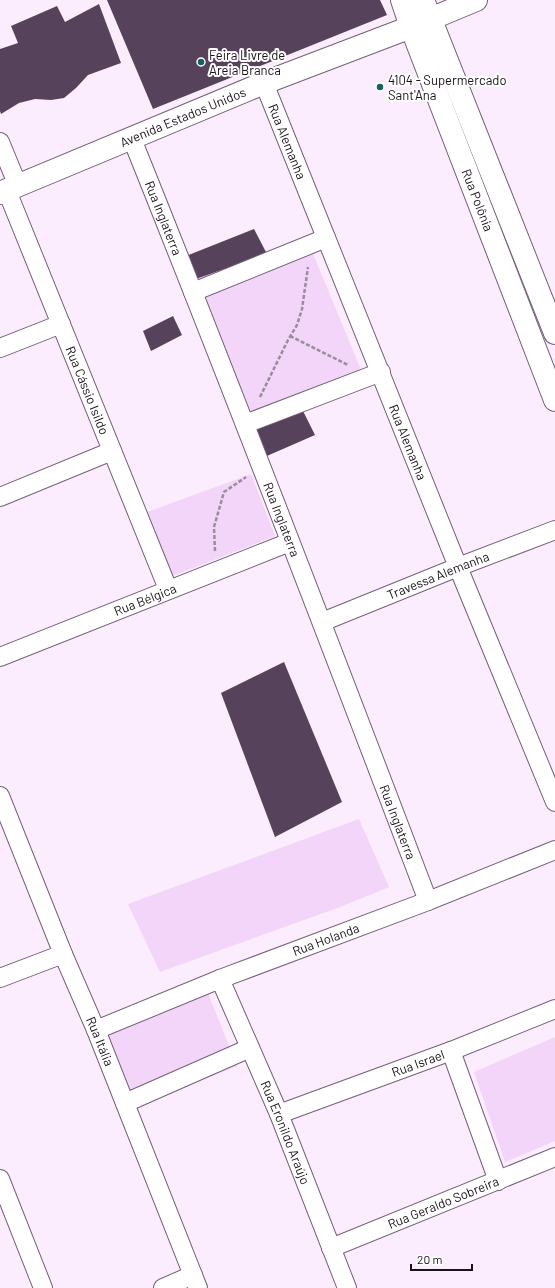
<svg xmlns="http://www.w3.org/2000/svg" width="555" height="1288" viewBox="0 0 555 1288" font-family="Barlow,sans-serif">
  <style>
    .green { fill: #f2d5f9 }
    .building { fill: #57425b }
    .lines { fill: none; stroke-linecap: round; stroke-linejoin: round }
    .street-casing { stroke: #755f79; stroke-width: 20 }
    .secondary-casing { stroke: #755f79; stroke-width: 24 }
    .path { stroke: #998d9b; stroke-width: 2.5; stroke-dasharray: 4 2; stroke-linecap: butt }
    .street { stroke: #fff; stroke-width: 18 }
    .secondary { stroke: #fff; stroke-width: 22 }
    .poi-dot { fill: #14625f; stroke: #fff; stroke-width: 1.5 }
    .labels { text-anchor: middle; dominant-baseline: central; stroke-width: 4; stroke-linejoin: round; paint-order: stroke }
    .poi-label { font-size: 13px; fill: #1a111b; stroke: #fff; text-anchor: start }
    .street-label { font-size: 13px; fill: #1a111b; stroke: #fff }
  </style>
  <rect width="100%" height="100%" fill="#fbecfe"/>
  <g class="green">
    <path d="M311 249 362 372 248 421 200 293Z"/>
    <path d="M251 474 275 536 167 578 142 514Z"/>
    <path d="M359 819 389 887 340 907 160 972 128 904Z"/>
    <path d="M208 993 237 1066 129 1109 102 1033Z"/>
    <path d="M555 1037V1141L505 1162 474 1072Z"/>
  </g>
  <g class="building">
    <path d="M107 0H380L387 15 153 109Z"/>
    <path d="M99 4 121 63 88 75 76 88 64 98 51 100 35 99 19 103 1 114 0 111V49L18 43 11 26 57 6 65 22Z"/>
    <path d="M254 229 267 254 196 279 186 256Z"/>
    <path d="M173 316 182 335 151 351 143 331Z"/>
    <path d="M303 411 315 435 260 459 248 431Z"/>
    <path d="M284 662 342 802 275 837 221 693Z"/>
  </g>
  <g class="lines">
    <g class="street-casing">
      <g id="street">
        <path id="s1" d="M264 83 458 567 555 802"/>
        <path id="s2" d="M132 139C234 392 331 646 428 901"/>
        <path d="M0 142 18 186"/>
        <path id="s3" d="M7 191 168 589"/>
        <path d="M193 292 326 238"/>
        <path d="M0 348 61 324"/>
        <path d="M245 424 381 372"/>
        <path d="M0 497 112 451"/>
        <path id="s4" d="M322 622 458 567 555 530"/>
        <path id="s5" d="M0 657 290 542"/>
        <path id="s6" d="M0 796 63 954 96 1030 198 1288"/>
        <path d="M0 978 63 954"/>
        <path id="s7" d="M220 979 279 1114 347 1288"/>
        <path id="s8" d="M96 1030 220 979 428 901 555 850"/>
        <path d="M451 1051 498 1181"/>
        <path d="M125 1103 250 1048"/>
        <path id="s9" d="M279 1114 451 1051 555 1009"/>
        <path d="M0 1179 43 1288"/>
        <path id="s10" d="M331 1248 555 1157"/>
        <path d="M163 1288 193 1275"/>
      </g>
    </g>
    <g class="secondary-casing">
      <g id="secondary">
        <path id="s11" d="M402 0 411 27 555 400"/>
        <path d="M423 0 555 333"/>
        <path id="s12" d="M0 193 264 83 411 27 476 0"/>
      </g>
    </g>
    <g class="path">
      <path d="M290 336 348 365"/>
      <path d="M260 397 288 340 297 325 302 309 308 267"/>
      <path d="M215 551 214 527 224 492 246 477"/>
    </g>
    <use href="#street" class="street"/>
    <use href="#secondary" class="secondary"/>
  </g>
  <g class="poi-dot">
    <circle cx="201" cy="62" r="4"/>
    <circle cx="380" cy="87" r="4"/>
  </g>
  <g class="labels">
    <g class="poi-label">
      <text x="209" y="55">Feira Livre de<tspan x="209" dy="15">Areia Branca</tspan></text>
      <text x="388" y="80">4104 - Supermercado<tspan x="388" dy="15">Sant'Ana</tspan></text>
    </g>
    <g class="street-label">
      <text stroke="none"><textPath href="#s12" startOffset="198">Avenida Estados Unidos</textPath></text>
      <text stroke="none"><textPath href="#s1" startOffset="63">Rua Alemanha</textPath></text>
      <text stroke="none"><textPath href="#s11" startOffset="214">Rua Polônia</textPath></text>
      <text stroke="none"><textPath href="#s2" startOffset="85">Rua Inglaterra</textPath></text>
      <text stroke="none"><textPath href="#s3" startOffset="215">Rua Cássio Isildo</textPath></text>
      <text stroke="none"><textPath href="#s1" startOffset="387">Rua Alemanha</textPath></text>
      <text stroke="none"><textPath href="#s2" startOffset="409">Rua Inglaterra</textPath></text>
      <text stroke="none"><textPath href="#s4" startOffset="125">Travessa Alemanha</textPath></text>
      <text stroke="none"><textPath href="#s5" startOffset="156">Rua Bélgica</textPath></text>
      <text stroke="none"><textPath href="#s2" startOffset="733">Rua Inglaterra</textPath></text>
      <text stroke="none"><textPath href="#s8" startOffset="247">Rua Holanda</textPath></text>
      <text stroke="none"><textPath href="#s6" startOffset="265">Rua Itália</textPath></text>
      <text stroke="none"><textPath href="#s9" startOffset="148">Rua Israel</textPath></text>
      <text stroke="none"><textPath href="#s7" startOffset="167">Rua Eronildo Araújo</textPath></text>
      <text stroke="none"><textPath href="#s10" startOffset="121">Rua Geraldo Sobreira</textPath></text>
    </g>
  </g>
  <path d="M411 1264v6h61v-6" fill="none" stroke="#1a111b" stroke-width="2"/>
  <text x="417" y="1264" font-size="12" fill="#1a111b" stroke="#ffffff" stroke-width="3" paint-order="stroke">20 m</text>
</svg>
